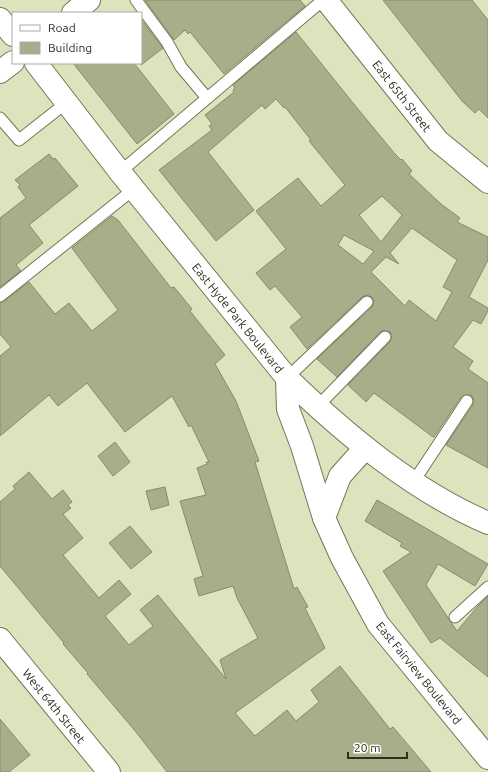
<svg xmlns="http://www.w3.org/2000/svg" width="488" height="772" viewBox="0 0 488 772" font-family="Ubuntu,sans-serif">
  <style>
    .building { fill: #a9ad8a; stroke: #878b69; fill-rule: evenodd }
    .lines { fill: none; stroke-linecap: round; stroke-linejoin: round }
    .service-casing { stroke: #737756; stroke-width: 13 }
    .minor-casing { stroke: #737756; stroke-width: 24 }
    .tertiary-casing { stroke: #737756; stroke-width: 24 }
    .secondary-casing { stroke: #737756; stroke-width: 24 }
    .service { stroke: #fff; stroke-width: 11 }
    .minor { stroke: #fff; stroke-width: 22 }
    .tertiary { stroke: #fff; stroke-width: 22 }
    .secondary { stroke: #fff; stroke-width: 22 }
    .labels { text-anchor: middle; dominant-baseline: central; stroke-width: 4; stroke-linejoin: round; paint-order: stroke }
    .street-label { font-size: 12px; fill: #2c2e20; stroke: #fff }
  </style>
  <rect width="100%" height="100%" fill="#dee3be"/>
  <g class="building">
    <path d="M145 0H300L305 6 224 74 190 32 188 34 185 30 174 40Z"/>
    <path d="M383 0H472L488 20V118L479 109 475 113 462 101Z"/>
    <path d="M141 19 163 48 141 65Z"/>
    <path d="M296 32 353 103 395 154 401 160 402 159 412 171 409 174 441 204 460 218 457 222 488 237V260L469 297 488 308V311L481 324 473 320 453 347 473 361 468 369 488 383V468L446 445 473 405V398L471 395H464L461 397 434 437H433L374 393 366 402 348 385 390 342 392 335 390 332 383 330 380 332 337 377 317 359 372 307 374 301 372 297 366 295 362 297 307 349 290 327 302 317 275 286 270 290 256 273 286 249 256 211 298 178 321 206 345 185 309 141 311 140 285 107 284 108 276 99 265 109 262 105 208 152 254 210 216 241 159 170 212 130 209 126 212 124 205 115 234 92 233 90 235 88 233 85ZM382 196 402 215 381 242 359 215ZM412 228 457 260 443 287 452 292 436 321 409 300 405 306 371 272 386 257 399 264 390 253ZM344 235 374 251 363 264 338 245Z"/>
    <path d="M73 63H134L174 114 137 144Z"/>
    <path d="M49 154 53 159 55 158 78 186 29 225 43 243 16 265 21 271 0 287V218L26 198 18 187 20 185 15 180Z"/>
    <path d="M112 216 118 220 171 288 174 287 192 309 190 311 225 355 215 364 236 401 259 461 255 462 294 589 297 587 308 607 305 608 325 648 235 713 255 736 287 710 296 721 319 702 311 690 340 666 390 729 393 727 431 772H167L136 732 87 674 88 673 63 644 64 643 0 566V502L15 489 13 486 29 472 52 499 63 490 72 502 68 505 71 508 63 514 83 538 63 555 99 598 119 580 131 594 105 616 129 645 153 626 140 610 158 595 226 679 220 660 258 638 237 598 233 586 199 596 194 579 203 576 180 501 206 495 197 468 207 464 206 462H209L191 425 189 427 172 396 125 432 87 383 58 406 49 395 0 436V356L11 347 0 334V303L4 301 29 282 55 314 69 303 92 331 118 310 72 248Z"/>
    <path d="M115 442 130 462 113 476 98 456Z"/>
    <path d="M165 487 169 505 151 510 146 491Z"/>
    <path d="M377 500 488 564 475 586 438 564 426 585 457 631 478 606 488 596V677L440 638 431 643 383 571 411 552 400 546 402 543 365 521Z"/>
    <path d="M130 526 152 552 131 569 109 543Z"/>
    <path d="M0 719 30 755 9 772H0Z"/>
  </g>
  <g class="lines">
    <g class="service-casing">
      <g id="service">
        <path d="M136 0 167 42 181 67 207 98"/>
        <path d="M0 118 19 140 66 103"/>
        <path d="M120 172 323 0"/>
        <path d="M0 296 134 189"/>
        <path d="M287 378 367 302"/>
        <path d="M317 407 385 337"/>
        <path d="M414 481 467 401"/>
        <path d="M455 617 488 587"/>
      </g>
    </g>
    <g class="minor-casing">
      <g id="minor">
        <path d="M326 0 438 141 488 182"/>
        <path d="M0 639 109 772"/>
      </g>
    </g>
    <g class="tertiary-casing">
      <g id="tertiary">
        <path d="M0 19 13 35"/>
        <path d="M36 63 120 172 287 378C346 435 412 490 488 523"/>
        <path d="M287 378 288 409 302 446 324 518 342 558 378 624 488 758"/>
        <path d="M324 518 340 476 365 448"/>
      </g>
    </g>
    <g class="secondary-casing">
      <g id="secondary">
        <path d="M73 13 89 0"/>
        <path d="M0 72 13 62"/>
      </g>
    </g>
    <use href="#service" class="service"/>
    <use href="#minor" class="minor"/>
    <use href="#tertiary" class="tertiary"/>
    <use href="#secondary" class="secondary"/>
  </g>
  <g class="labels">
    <g class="street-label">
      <text transform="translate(402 96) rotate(52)">East 65th Street</text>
      <text transform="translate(238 318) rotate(51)">East Hyde Park Boulevard</text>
      <text transform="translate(419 673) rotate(51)">East Fairview Boulevard</text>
      <text transform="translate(54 706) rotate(51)">West 64th Street</text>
    </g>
  </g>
  <rect x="12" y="12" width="130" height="52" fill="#ffffff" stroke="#ababa6"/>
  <rect x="20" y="25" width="20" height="6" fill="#ffffff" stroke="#ababa6"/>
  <text x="48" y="32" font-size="12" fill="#2c2e20">Road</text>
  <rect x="20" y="42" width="20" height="12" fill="#a9ad8a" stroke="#ababa6"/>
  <text x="48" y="52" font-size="12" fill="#2c2e20">Building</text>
  <path d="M348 752v6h59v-6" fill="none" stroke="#2c2e20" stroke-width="2"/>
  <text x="354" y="752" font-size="12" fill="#2c2e20" stroke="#ffffff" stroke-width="3" paint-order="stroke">20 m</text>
</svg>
